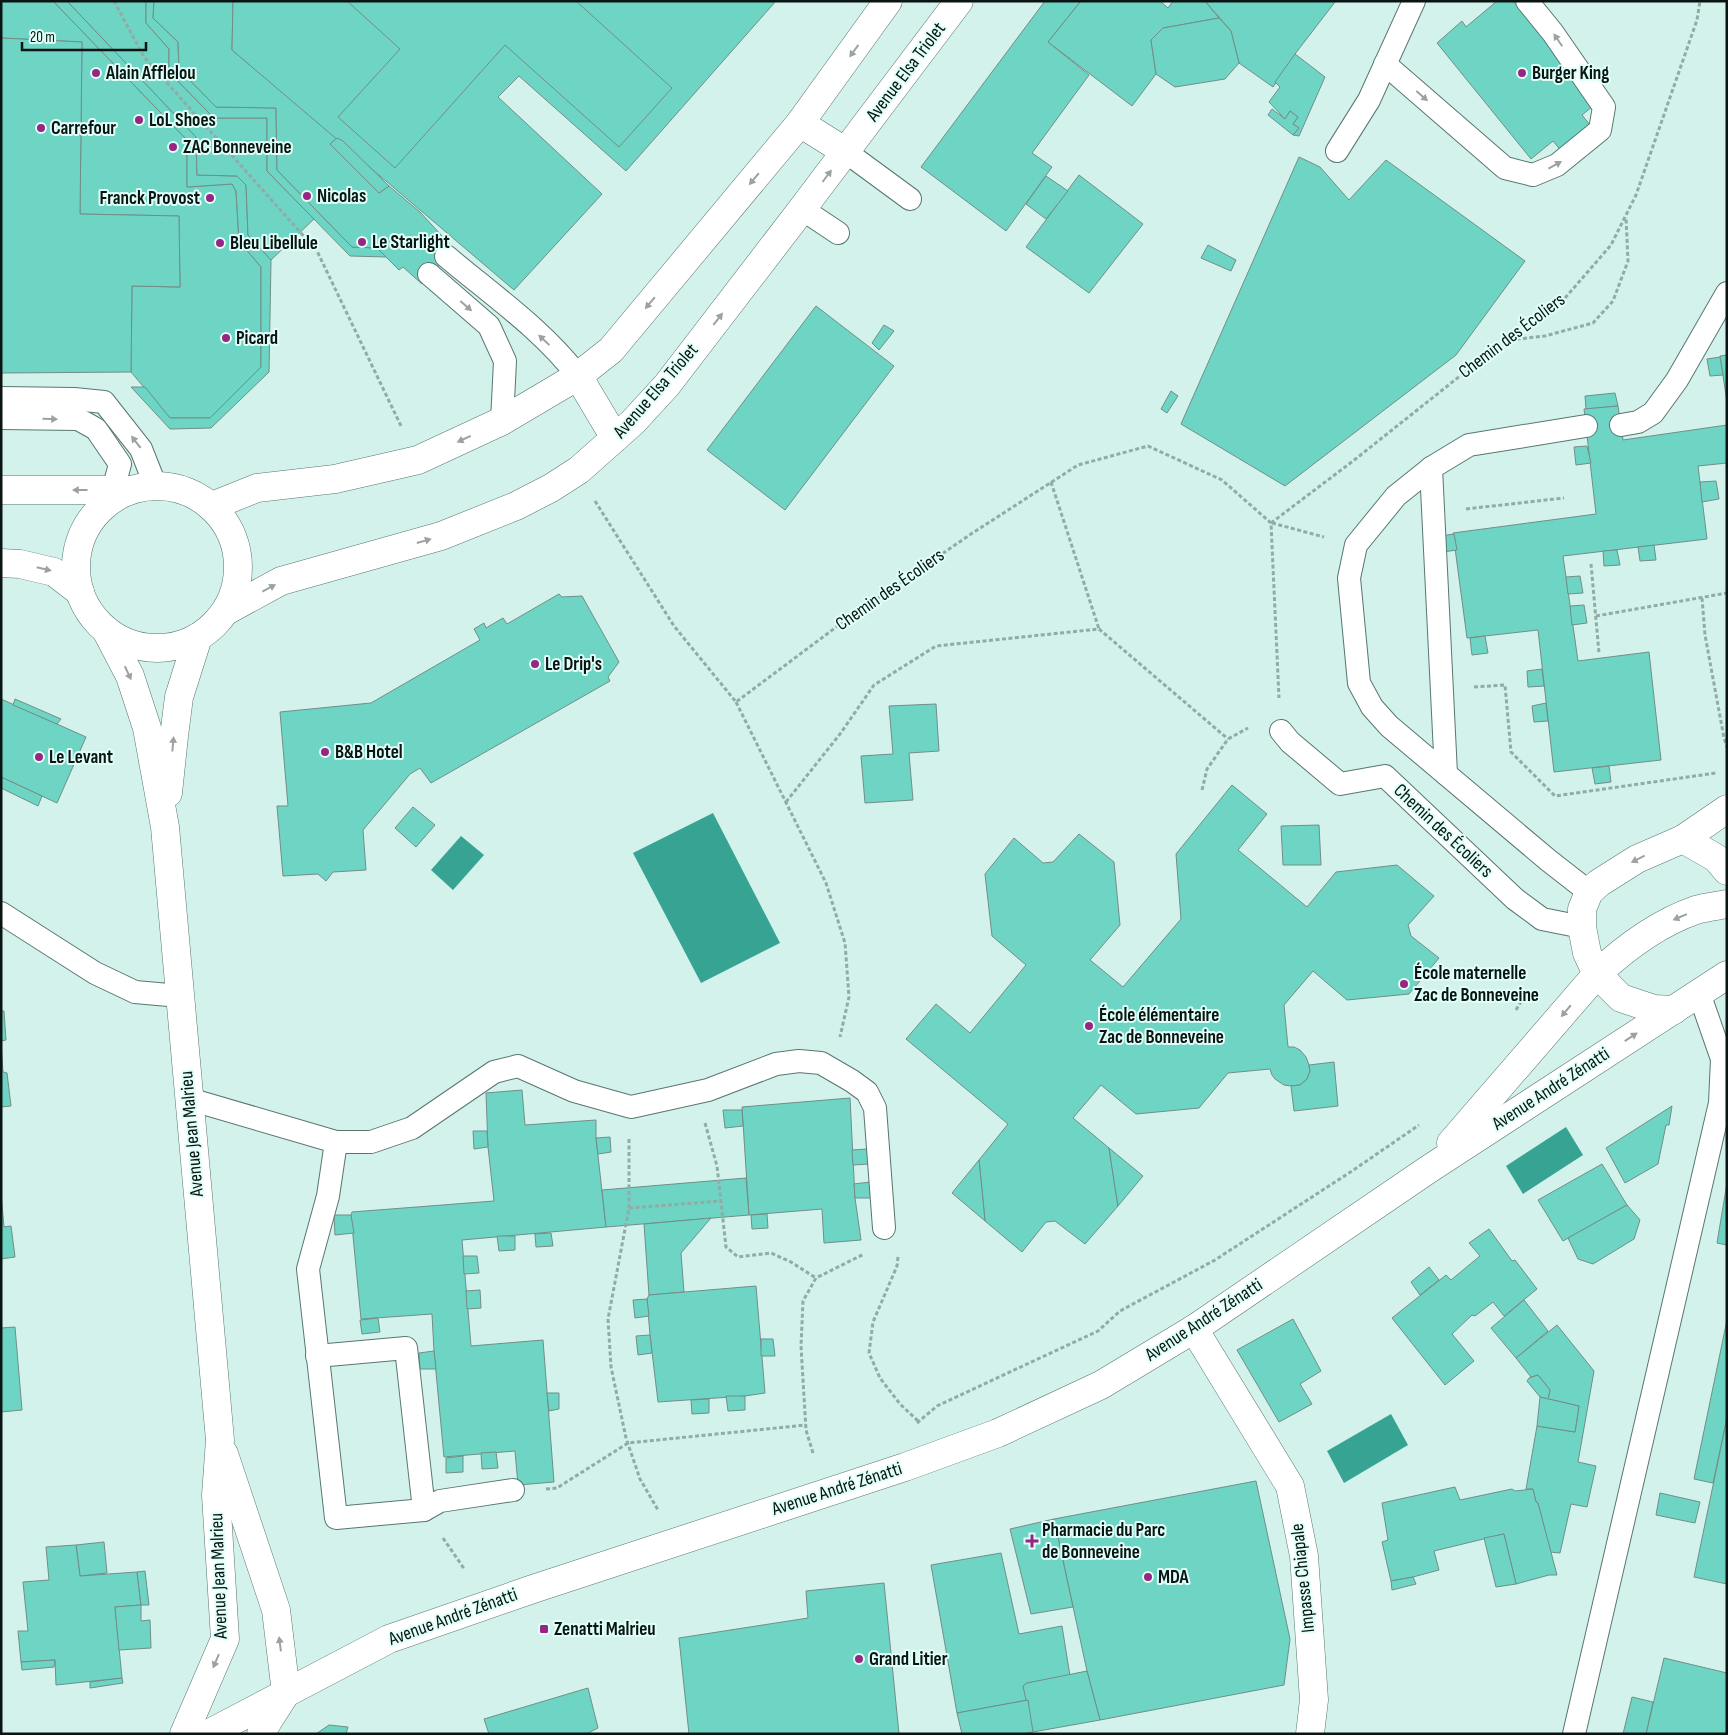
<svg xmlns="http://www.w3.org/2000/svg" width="1728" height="1735" viewBox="0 0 1728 1735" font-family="'Sofia Sans Condensed',sans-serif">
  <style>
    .water { fill: #37a393 }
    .building { fill: #6ed5c4; stroke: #718e88 }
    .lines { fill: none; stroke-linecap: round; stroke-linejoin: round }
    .lane-casing { stroke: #597671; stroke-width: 24 }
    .street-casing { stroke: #597671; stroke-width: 29 }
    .secondary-casing { stroke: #597671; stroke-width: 29 }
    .path { stroke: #91aba5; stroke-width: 3; stroke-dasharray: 4 2.5; stroke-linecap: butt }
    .lane { stroke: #fff; stroke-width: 22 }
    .street { stroke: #fff; stroke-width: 28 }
    .secondary { stroke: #fff; stroke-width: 28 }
    .oneway { fill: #9da1a1 }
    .poi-dot { fill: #962584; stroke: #dffff8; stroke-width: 2 }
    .labels { text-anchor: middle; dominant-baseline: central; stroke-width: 4; stroke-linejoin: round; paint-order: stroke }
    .street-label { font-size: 19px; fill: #0a1513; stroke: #dffff8 }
    .poi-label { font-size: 19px; font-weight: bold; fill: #0a1513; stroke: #dffff8; text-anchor: start }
  </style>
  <rect width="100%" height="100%" fill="#d2f2eb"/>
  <g class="water">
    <path d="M713 813 780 943 701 983 633 853Z"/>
    <path d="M461 836 484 855 453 890 431 870Z"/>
    <path d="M1566 1127 1583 1155 1523 1194 1506 1166Z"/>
    <path d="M1391 1414 1408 1445 1344 1483 1327 1451Z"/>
  </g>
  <g class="building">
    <path d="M1 1H53L187 140V187L232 184 236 191 239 241 261 267V367L210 418H170L131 372 132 286 180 287 179 216 80 214 82 42 1 38Z"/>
    <path d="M53 1H67L196 137 197 175 237 176 246 185 248 235 271 260 269 372 211 428 170 429 131 387H145L170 418H210L261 367V267L239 241 236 191 232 184 187 187V140Z"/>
    <path d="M67 1H146V23L169 49V72L214 118H267V171L314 219 271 260 248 235 246 185 237 176 197 175 196 137Z"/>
    <path d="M146 1H154L153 18 178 42 179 69 216 107 276 108 277 170 352 247 377 248 387 257 350 256 267 171V118H214L169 72V49L146 23Z"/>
    <path d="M154 1H233L232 50 336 137 337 138 330 144 379 193 389 186 420 212 454 249 422 284 403 267 399 270 377 248 352 247 277 170 276 108 216 107 179 69 178 42 153 18Z"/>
    <path d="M233 1H776L626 171 519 76 498 97 602 194 514 290 232 50Z"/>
    <path d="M347 1H576L672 88 619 147 505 45 395 168 338 117 400 49Z"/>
    <path d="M1045 1H1081L1048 42 1089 75 1032 153 1052 167 1006 231 921 167Z"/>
    <path d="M1081 1H1160L1168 8 1173 1H1205L1219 18 1163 28 1151 40 1156 74 1132 106 1048 42Z"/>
    <path d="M1205 1H1334L1335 2 1295 54 1273 87 1239 63 1231 31Z"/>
    <path d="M1497 1H1513L1552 48 1603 98 1582 115 1598 135 1568 159 1553 141 1531 159 1437 43 1462 21 1466 27Z"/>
    <path d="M1219 18 1231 31 1239 63 1225 79 1175 87 1156 74 1151 40 1163 28Z"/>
    <path d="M1 38 82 42 80 214 179 216 180 287 132 286 131 372 1 373Z"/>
    <path d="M1295 54 1325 77 1299 136 1293 135 1299 128 1293 124 1298 117 1290 111 1285 119 1269 102 1280 87 1275 82Z"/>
    <path d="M1272 109 1285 119 1290 111 1298 117 1293 124 1299 128 1293 135 1268 115Z"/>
    <path d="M337 138 343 141 389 186 379 193 330 144Z"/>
    <path d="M1299 157 1320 167 1349 200 1386 160 1525 261 1456 355 1285 486 1181 424Z"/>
    <path d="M1079 175 1143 224 1089 293 1026 247Z"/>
    <path d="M1046 176 1068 191 1046 219 1026 204Z"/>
    <path d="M1208 245 1236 260 1231 271 1201 258Z"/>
    <path d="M816 306 894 366 785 510 707 450Z"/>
    <path d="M884 325 894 331 879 350 872 343Z"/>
    <path d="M1727 355V402L1720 356Z"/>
    <path d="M1720 357 1723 375 1710 376 1707 359Z"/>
    <path d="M1171 391 1178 396 1167 413 1161 409Z"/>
    <path d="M1615 393 1618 406 1586 409 1585 396Z"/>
    <path d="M1618 406 1623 440 1727 425V463L1698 466 1707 539 1563 556 1578 661 1649 652 1661 760 1554 772 1538 630 1467 638 1453 533 1596 514 1584 409Z"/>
    <path d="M1587 446 1591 463 1576 465 1574 447Z"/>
    <path d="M1716 481 1719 499 1702 502 1700 482Z"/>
    <path d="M1454 534 1457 550 1443 552 1440 536Z"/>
    <path d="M1654 545 1656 560 1640 561 1638 547Z"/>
    <path d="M1617 550 1620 565 1604 566 1603 551Z"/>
    <path d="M1580 576 1583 593 1568 594 1566 577Z"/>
    <path d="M559 594 562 597 582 596 619 662 608 677 610 681 431 783 420 768 410 774 363 830 366 870 333 872 326 881 318 874 283 876 277 806H288L280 712 371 703 480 640 474 629 484 623 486 628 503 618 507 624Z"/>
    <path d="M1584 605 1587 623 1572 625 1570 606Z"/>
    <path d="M1485 636 1488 653 1472 655 1470 638Z"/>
    <path d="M1542 669 1544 686 1528 687 1527 671Z"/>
    <path d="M1 699 86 737 57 803 1 777Z"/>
    <path d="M15 699 61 719 57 724 13 705Z"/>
    <path d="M1546 703 1548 721 1534 722 1532 706Z"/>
    <path d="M936 704 939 751 909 753 913 800 865 803 861 756 893 754 889 706Z"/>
    <path d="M1609 766 1611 782 1595 784 1592 768Z"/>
    <path d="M1 777 42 796 38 806 1 788Z"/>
    <path d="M1232 785 1267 814 1238 850 1307 907 1336 872 1397 865 1434 896 1408 925 1411 936 1439 958 1409 994 1347 1000 1313 971 1284 1005 1288 1047H1294L1300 1050 1306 1057 1309 1065 1310 1071 1307 1079 1300 1085 1291 1086 1284 1085 1275 1079 1272 1075 1270 1069 1228 1073 1199 1108 1136 1114 1101 1085 1073 1118 1109 1148 1118 1206 1085 1244 1055 1221 1046 1222 1022 1252 985 1221 979 1160 1008 1124 906 1039 936 1004 970 1033 1026 965 992 936 985 874 1014 838 1043 863 1053 862 1079 834 1114 862 1120 925 1090 960 1123 987 1181 919 1176 854Z"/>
    <path d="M413 807 435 825 416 847 395 828Z"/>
    <path d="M1319 825 1321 865H1283L1281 826Z"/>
    <path d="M1 1011H4L6 1040 1 1041Z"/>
    <path d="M1 1043 3 1072 7 1073 11 1106 1 1107Z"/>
    <path d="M1334 1062 1338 1106 1294 1111 1291 1086 1300 1085 1307 1079 1310 1071 1309 1065Z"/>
    <path d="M522 1090 525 1125 596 1120V1138L606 1227 462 1240 471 1346 543 1340 554 1482 518 1485 515 1451 444 1457 434 1351 432 1314 361 1319 351 1215 352 1212 494 1201 488 1147 486 1093Z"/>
    <path d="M850 1098 855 1198 861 1240 824 1243 822 1209 749 1215 742 1107Z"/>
    <path d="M1672 1106 1669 1125H1666L1658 1164 1625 1183 1606 1148Z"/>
    <path d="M723 1110H742L743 1126 725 1128Z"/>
    <path d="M473 1131H487L488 1147 474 1149Z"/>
    <path d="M610 1137 611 1152 598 1154 596 1138Z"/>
    <path d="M1109 1148 1143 1176 1118 1206 1114 1181Z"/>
    <path d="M867 1149 869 1164 853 1165 852 1150Z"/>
    <path d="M979 1160 982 1190 985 1221 952 1193Z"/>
    <path d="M1602 1164 1627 1205 1563 1241 1538 1200Z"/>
    <path d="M746 1178 749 1215 606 1227 602 1190Z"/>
    <path d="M870 1182 871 1198H855L854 1184Z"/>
    <path d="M1727 1183V1245L1717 1243Z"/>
    <path d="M1 1194 4 1227 11 1226 15 1257 1 1259Z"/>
    <path d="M1627 1205 1640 1220 1634 1239 1593 1264 1578 1259 1568 1238Z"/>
    <path d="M767 1214 768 1228 752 1229 751 1215Z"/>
    <path d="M334 1215H351L354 1233 335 1235Z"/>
    <path d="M711 1218 681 1253 684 1292 649 1295 644 1224Z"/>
    <path d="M1489 1229 1512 1261 1515 1260 1537 1289 1504 1316 1493 1302 1475 1316 1472 1315 1452 1334 1474 1361 1445 1385 1392 1318 1446 1275 1451 1280 1480 1256 1469 1243Z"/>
    <path d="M551 1233 553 1246 536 1247 535 1234Z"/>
    <path d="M497 1236H515V1250L499 1251Z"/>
    <path d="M463 1256H477L479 1273 464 1274Z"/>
    <path d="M1429 1267 1439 1280 1420 1295 1411 1282Z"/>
    <path d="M756 1286 765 1393 745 1396 658 1402 650 1335 647 1299 649 1295Z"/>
    <path d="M480 1290 481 1308 467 1309 466 1291Z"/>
    <path d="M647 1299 649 1316 635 1318 633 1300Z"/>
    <path d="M1524 1300 1548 1331 1516 1358 1491 1328Z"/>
    <path d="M378 1318 380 1332 362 1334 360 1320Z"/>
    <path d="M1293 1319 1321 1371 1300 1384 1312 1404 1279 1422 1237 1350Z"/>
    <path d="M1727 1320V1418L1713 1483 1694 1479Z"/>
    <path d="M1557 1325 1594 1371 1578 1462 1596 1466 1587 1507 1571 1504 1560 1553 1550 1552 1538 1503 1536 1502 1533 1489H1526L1537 1426 1575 1432 1579 1406 1548 1399 1550 1390 1538 1375 1531 1377 1516 1358Z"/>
    <path d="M15 1327 22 1410 1 1412V1328Z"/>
    <path d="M650 1335 652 1353 638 1355 636 1336Z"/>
    <path d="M761 1339H773L775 1356H761Z"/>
    <path d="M434 1351 436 1369H420L419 1353Z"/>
    <path d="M1538 1375 1550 1390 1548 1399 1540 1397 1527 1381 1529 1378Z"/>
    <path d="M547 1393H559V1409L549 1411Z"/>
    <path d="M726 1396H745V1410L728 1411Z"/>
    <path d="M1540 1397 1579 1406 1575 1432 1537 1426Z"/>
    <path d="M709 1399V1413L692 1414 691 1400Z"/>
    <path d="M1727 1418V1584L1694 1577Z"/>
    <path d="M496 1452 498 1468 482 1469 481 1453Z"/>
    <path d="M463 1456V1472L446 1473V1458Z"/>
    <path d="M1256 1481 1290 1639 1284 1685 1100 1720 1087 1671 1054 1519Z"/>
    <path d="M1455 1487 1460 1500 1512 1489 1515 1491 1533 1489 1536 1502 1538 1503 1557 1575H1549L1516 1584 1504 1534 1434 1551 1439 1570 1413 1577 1391 1581 1382 1542 1388 1540 1382 1503Z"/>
    <path d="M1660 1493 1700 1502 1695 1523 1656 1515Z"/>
    <path d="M1054 1519 1073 1607 1031 1614 1010 1529Z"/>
    <path d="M1504 1534 1516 1584 1496 1587 1484 1538Z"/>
    <path d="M104 1542 107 1573 80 1576 76 1545Z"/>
    <path d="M76 1545 80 1576 137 1572 141 1605 115 1607 122 1678 56 1685 55 1660 21 1662 18 1631H28L23 1582 49 1580 46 1547Z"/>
    <path d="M1001 1553 1019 1634 1062 1626 1070 1676 1027 1683 1023 1686 1028 1700 957 1713 931 1565Z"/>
    <path d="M145 1571 149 1605H141L137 1572Z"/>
    <path d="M1413 1577 1416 1584 1392 1590 1391 1581Z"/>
    <path d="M884 1583 899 1734H689L679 1638 808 1618 806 1591Z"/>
    <path d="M141 1605V1621L150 1620 151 1648 119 1650 115 1607Z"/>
    <path d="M1664 1658 1727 1673V1734H1646Z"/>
    <path d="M55 1660 54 1667 22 1670 21 1662Z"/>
    <path d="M1087 1671 1100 1720 1033 1732 1023 1686 1027 1683Z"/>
    <path d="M122 1678 123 1683 90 1688V1682Z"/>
    <path d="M588 1688 598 1728 586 1734H489L484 1719Z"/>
    <path d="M1632 1697 1653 1702 1646 1734H1623Z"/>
    <path d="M1028 1700 1033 1732 1022 1734H962L957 1713Z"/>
    <path d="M329 1725 348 1727 346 1734H316Z"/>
  </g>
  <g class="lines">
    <g class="lane-casing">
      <g id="lane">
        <path d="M1385 64 1505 168 1533 175 1557 165 1600 130 1604 107 1553 33 1527 1"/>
        <path d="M1337 151 1369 100 1414 1"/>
        <path d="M846 152 910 199"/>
        <path d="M802 209 838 233"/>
        <path d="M446 256C491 294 542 329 578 376"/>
        <path d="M429 274 489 326 505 361 502 421"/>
        <path d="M1 398 74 399 104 402 141 449 156 487"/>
        <path d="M1 418 78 419 96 429 120 464 113 490"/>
        <path d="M1621 425 1638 422 1653 413 1677 380 1727 293"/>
        <path d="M1586 426 1469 445 1431 468 1396 496 1356 545 1349 578 1359 683 1372 707 1389 726 1548 860 1589 892"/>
        <path d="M1431 468 1446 774"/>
        <path d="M1281 731 1290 742 1340 784 1385 776 1515 899 1542 919 1582 927"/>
        <path d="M1 913 95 973 135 992 180 996"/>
        <path d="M189 1099 336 1142 328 1196 308 1269 336 1518 424 1510 440 1501 513 1490"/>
        <path d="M336 1142H371L412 1128 494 1072 518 1066 574 1091 631 1107 708 1090 776 1064 799 1061 821 1063 852 1081 867 1092 875 1108 884 1228"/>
        <path d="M317 1356 406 1348 424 1510"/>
        <path d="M1574 1734 1720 1103 1722 1059 1699 993"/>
      </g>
    </g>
    <g class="street-casing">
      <g id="street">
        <path d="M800 123 846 152"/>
        <path d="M578 376 615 438"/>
        <circle cx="157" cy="567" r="81"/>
        <path d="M1 490H129"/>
        <path d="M212 506 257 488 335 479 418 460 502 421 578 376 611 350 800 123 888 1"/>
        <path d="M1 563 20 564 54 572 80 592"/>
        <path d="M226 611 281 581 441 536 516 506 551 488 579 470 633 422 667 385 802 209 959 1"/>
        <path d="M106 630 130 676 147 728 165 827 220 1440 216 1495 225 1639 184 1734"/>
        <path d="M168 793 174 736 179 697 198 637"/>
        <path d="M1683 839 1716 858 1727 871"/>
        <path d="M1674 1010 1654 1009 1621 998 1597 974 1587 953 1582 927V909L1589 892 1599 883 1637 859 1683 839 1727 809"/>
        <path d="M1194 1329 1290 1486 1304 1556 1314 1700 1310 1734"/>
        <path d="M224 1454 276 1610 286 1693 268 1721 261 1734"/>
      </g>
    </g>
    <g class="secondary-casing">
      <g id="secondary">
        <path d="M1451 1143 1597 974C1626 947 1658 923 1696 910 1706 907 1717 906 1727 904"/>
        <path d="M208 1734 389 1639 533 1589 905 1467 998 1433 1101 1385 1194 1329 1429 1169 1727 975"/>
      </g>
    </g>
    <g class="path">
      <path d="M114 1 144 57 317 251 402 428"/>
      <path d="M1510 340 1545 336 1593 323 1613 301 1628 261 1626 217"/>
      <path d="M1051 482 1099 629"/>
      <path d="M595 501 674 626 736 702 843 622 971 534 1078 465 1148 446 1222 480 1271 523 1279 698"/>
      <path d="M1466 509 1564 498"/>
      <path d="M1271 523 1353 461 1465 372 1559 305 1611 245 1636 195 1697 20 1700 1"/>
      <path d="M1272 523 1324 537"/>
      <path d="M1591 564 1599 653"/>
      <path d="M1702 598 1705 635 1724 738 1727 747"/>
      <path d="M1596 616 1727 593"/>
      <path d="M1474 687 1505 685 1511 752 1555 796 1716 773"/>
      <path d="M736 702 826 883 845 943 849 997 840 1037"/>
      <path d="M1202 790 1207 769 1228 739 1248 728"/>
      <path d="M786 802 840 734 874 685 936 646 1099 629 1228 739"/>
      <path d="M1516 1010 1525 995 1533 991"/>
      <path d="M705 1123 717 1166 726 1247 738 1257 771 1253 791 1262 816 1278"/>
      <path d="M629 1139V1208L608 1319 611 1367 626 1438 640 1479 658 1510"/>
      <path d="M629 1208 721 1201"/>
      <path d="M898 1257 897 1266 873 1322 869 1353 880 1378 900 1404 918 1421"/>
      <path d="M917 1423 937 1406 1098 1331 1120 1311 1215 1260 1352 1171 1419 1125"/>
      <path d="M813 1453 806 1430 801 1346 803 1301 816 1278 864 1254"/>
      <path d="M546 1489 557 1488 628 1443 806 1425"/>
      <path d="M443 1538 465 1570"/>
    </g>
    <use href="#lane" class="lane"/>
    <use href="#street" class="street"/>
    <use href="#secondary" class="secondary"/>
  </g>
  <defs><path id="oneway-solid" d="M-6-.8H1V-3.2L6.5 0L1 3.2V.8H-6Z" transform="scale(1.25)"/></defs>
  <g class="oneway">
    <use href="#oneway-solid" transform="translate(1558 40) rotate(-124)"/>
    <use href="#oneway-solid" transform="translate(854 51) rotate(126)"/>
    <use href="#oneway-solid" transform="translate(1422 96) rotate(41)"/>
    <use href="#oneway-solid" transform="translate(1555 165) rotate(-29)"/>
    <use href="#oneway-solid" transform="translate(827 176) rotate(-53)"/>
    <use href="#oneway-solid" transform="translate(754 179) rotate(130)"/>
    <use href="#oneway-solid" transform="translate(650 303) rotate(130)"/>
    <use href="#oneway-solid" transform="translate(466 306) rotate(41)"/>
    <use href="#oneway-solid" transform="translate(718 319) rotate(-52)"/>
    <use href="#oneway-solid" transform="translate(544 340) rotate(-137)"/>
    <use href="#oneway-solid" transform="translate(50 419) rotate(1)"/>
    <use href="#oneway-solid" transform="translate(464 439) rotate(155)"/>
    <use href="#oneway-solid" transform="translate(136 442) rotate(-128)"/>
    <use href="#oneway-solid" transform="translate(80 490) rotate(-180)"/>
    <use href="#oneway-solid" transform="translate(424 541) rotate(-16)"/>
    <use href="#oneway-solid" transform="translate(44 569) rotate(13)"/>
    <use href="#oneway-solid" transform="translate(269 588) rotate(-28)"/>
    <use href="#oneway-solid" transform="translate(128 673) rotate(65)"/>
    <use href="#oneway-solid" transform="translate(173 744) rotate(-85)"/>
    <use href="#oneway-solid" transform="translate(1638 859) rotate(153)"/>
    <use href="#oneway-solid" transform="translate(1680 917) rotate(157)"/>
    <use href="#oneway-solid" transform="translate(1566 1011) rotate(130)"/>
    <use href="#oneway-solid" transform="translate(1631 1037) rotate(-33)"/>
    <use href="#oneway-solid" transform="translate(280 1644) rotate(-97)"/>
    <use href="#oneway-solid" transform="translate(216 1661) rotate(113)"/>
  </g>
  <g class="poi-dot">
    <circle cx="96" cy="73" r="5"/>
    <circle cx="1522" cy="73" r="5"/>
    <circle cx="139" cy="120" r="5"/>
    <circle cx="41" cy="128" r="5"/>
    <circle cx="173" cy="147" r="5"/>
    <circle cx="307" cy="196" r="5"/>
    <circle cx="210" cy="198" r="5"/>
    <circle cx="362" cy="242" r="5"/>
    <circle cx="220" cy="243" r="5"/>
    <circle cx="226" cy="338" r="5"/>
    <circle cx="535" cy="664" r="5"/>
    <circle cx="325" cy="752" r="5"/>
    <circle cx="39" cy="757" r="5"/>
    <circle cx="1404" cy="984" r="5"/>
    <circle cx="1089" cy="1026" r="5"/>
    <path d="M1029.5 1533.5h5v5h5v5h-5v5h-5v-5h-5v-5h5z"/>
    <circle cx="1148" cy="1577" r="5"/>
    <rect x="539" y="1624" width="10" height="10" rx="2.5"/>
    <circle cx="859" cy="1659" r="5"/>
  </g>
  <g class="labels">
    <g class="street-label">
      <text transform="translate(906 72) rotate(-53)">Avenue Elsa Triolet</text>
      <text transform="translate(1512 336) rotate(-37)">Chemin des Écoliers</text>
      <text transform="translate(656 391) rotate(-49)">Avenue Elsa Triolet</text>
      <text transform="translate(890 590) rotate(-35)">Chemin des Écoliers</text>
      <text transform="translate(1443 831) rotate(43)">Chemin des Écoliers</text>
      <text transform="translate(1551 1089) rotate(-33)">Avenue André Zénatti</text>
      <text transform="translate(192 1134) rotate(-95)">Avenue Jean Malrieu</text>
      <text transform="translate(1204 1320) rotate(-33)">Avenue André Zénatti</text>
      <text transform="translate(837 1489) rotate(-18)">Avenue André Zénatti</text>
      <text transform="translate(219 1576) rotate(-92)">Avenue Jean Malrieu</text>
      <text transform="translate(1303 1578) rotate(-96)">Impasse Chiapale</text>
      <text transform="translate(453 1617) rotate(-20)">Avenue André Zénatti</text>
    </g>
    <g class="poi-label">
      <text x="106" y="73">Alain Afflelou</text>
      <text x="1532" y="73">Burger King</text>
      <text x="149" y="120">LoL Shoes</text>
      <text x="51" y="128">Carrefour</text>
      <text x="183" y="147">ZAC Bonneveine</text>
      <text x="317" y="196">Nicolas</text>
      <text x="200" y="198" text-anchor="end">Franck Provost</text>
      <text x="372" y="242">Le Starlight</text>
      <text x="230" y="243">Bleu Libellule</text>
      <text x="236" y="338">Picard</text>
      <text x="545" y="664">Le Drip's</text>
      <text x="335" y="752">B&amp;B Hotel</text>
      <text x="49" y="757">Le Levant</text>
      <text x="1414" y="973">École maternelle<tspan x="1414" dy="22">Zac de Bonneveine</tspan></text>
      <text x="1099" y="1015">École élémentaire<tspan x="1099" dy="22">Zac de Bonneveine</tspan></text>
      <text x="1042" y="1530">Pharmacie du Parc<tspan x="1042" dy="22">de Bonneveine</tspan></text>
      <text x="1158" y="1577">MDA</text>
      <text x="554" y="1629">Zenatti Malrieu</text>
      <text x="869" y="1659">Grand Litier</text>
    </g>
  </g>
  <rect width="1728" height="1735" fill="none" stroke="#0a1513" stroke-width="5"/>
  <path d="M22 42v8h124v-8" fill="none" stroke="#0a1513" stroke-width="2.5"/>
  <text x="30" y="42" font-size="15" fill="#0a1513" stroke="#dffff8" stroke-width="4" paint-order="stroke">20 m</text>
</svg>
